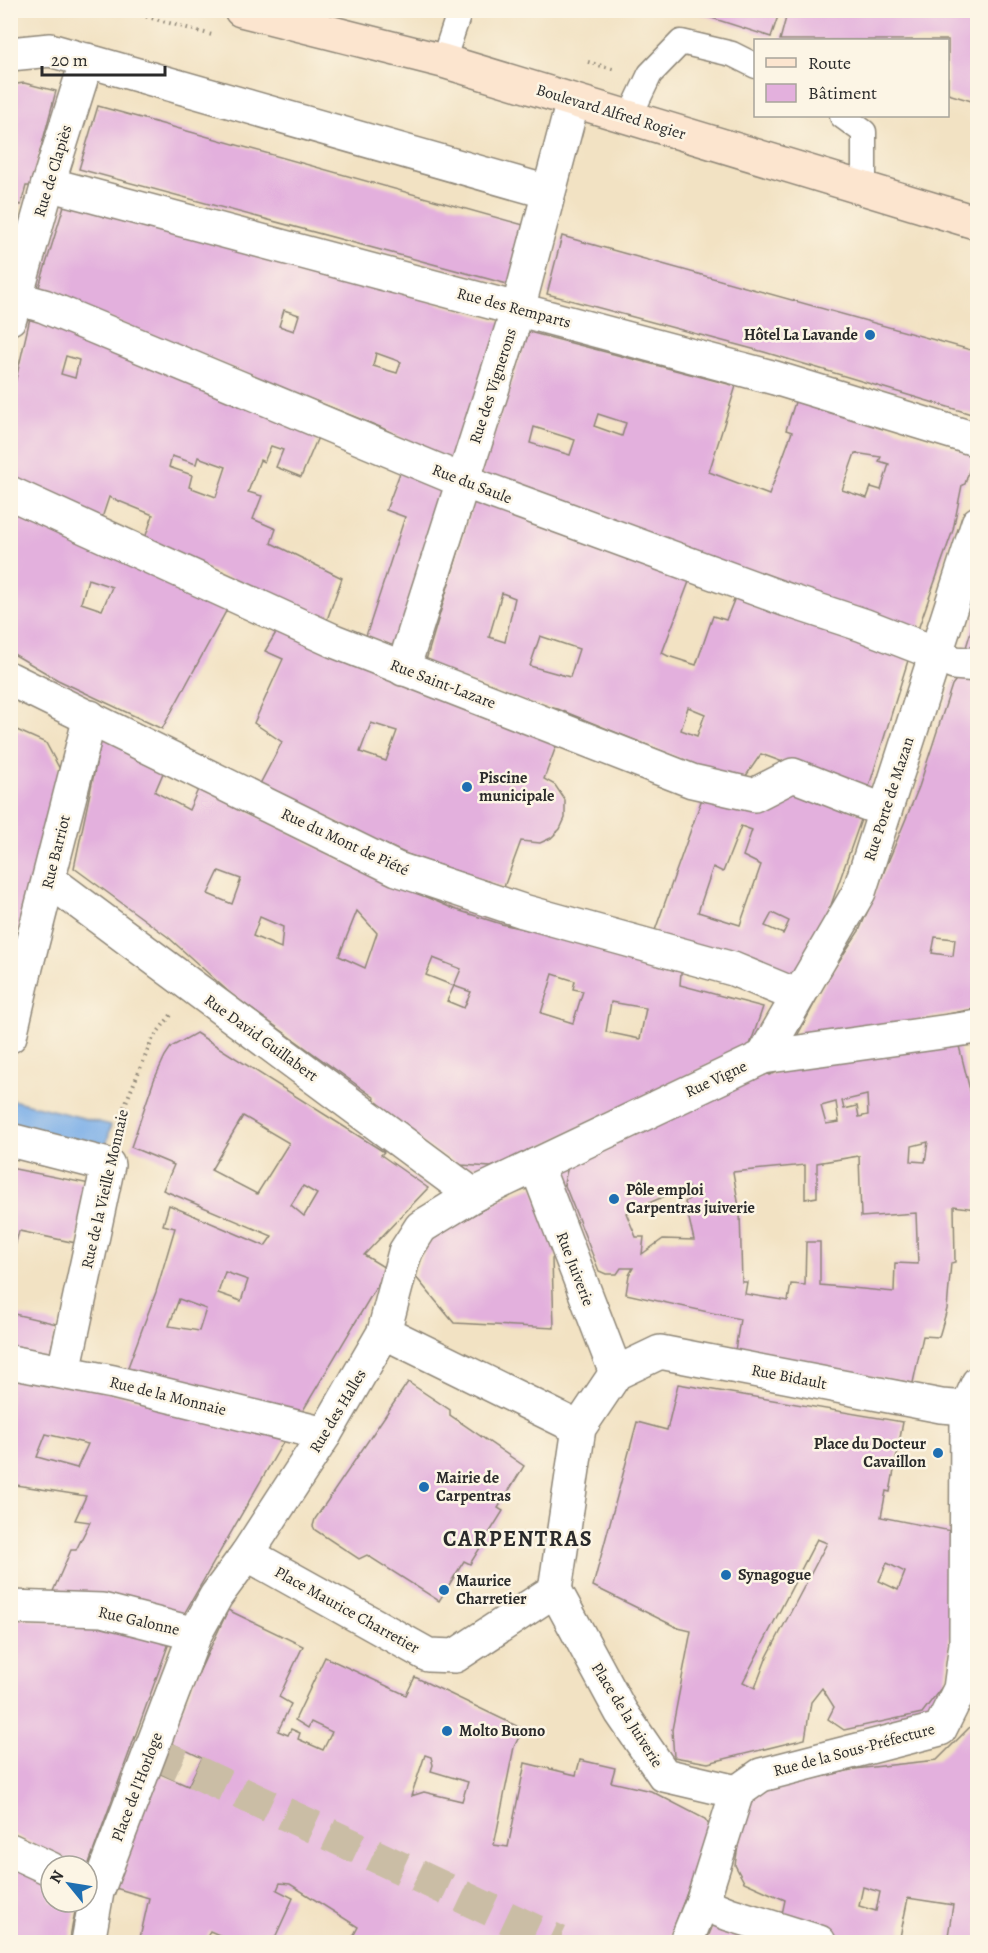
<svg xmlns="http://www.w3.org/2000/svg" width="988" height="1953" viewBox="0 0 988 1953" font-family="Alegreya,serif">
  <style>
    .water { fill: #7bafe8; stroke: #536d8a; stroke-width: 1.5 }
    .building { fill: #e3b0dd; fill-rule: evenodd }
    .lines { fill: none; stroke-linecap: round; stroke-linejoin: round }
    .street-tunnel { stroke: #cabda5; stroke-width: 33; stroke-dasharray: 33 16; stroke-linecap: butt }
    .lane-casing { stroke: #8e8677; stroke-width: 27 }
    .street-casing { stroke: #8e8677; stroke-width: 36 }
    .secondary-casing { stroke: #8e8677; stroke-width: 36 }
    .path { stroke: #8e8677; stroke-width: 4; stroke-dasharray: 1.5 4.5; stroke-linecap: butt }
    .lane { stroke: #fff; stroke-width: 24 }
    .street { stroke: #fff; stroke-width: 33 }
    .secondary { stroke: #fce5cf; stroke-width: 33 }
    .poi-dot { fill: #1f6fb2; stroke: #fcf5e5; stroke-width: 2 }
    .labels { text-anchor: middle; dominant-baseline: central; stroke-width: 5; stroke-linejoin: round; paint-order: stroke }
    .street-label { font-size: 16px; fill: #2b2b2b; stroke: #fcf5e5 }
    .poi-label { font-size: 16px; font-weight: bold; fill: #2b2b2b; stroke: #fcf5e5; text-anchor: start }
    .district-label { font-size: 22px; font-weight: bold; letter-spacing: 1.5px; fill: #2b2b2b; stroke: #fcf5e5 }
  </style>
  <rect width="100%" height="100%" fill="#fcf5e5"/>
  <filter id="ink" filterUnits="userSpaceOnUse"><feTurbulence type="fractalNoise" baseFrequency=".0167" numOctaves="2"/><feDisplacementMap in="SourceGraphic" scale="12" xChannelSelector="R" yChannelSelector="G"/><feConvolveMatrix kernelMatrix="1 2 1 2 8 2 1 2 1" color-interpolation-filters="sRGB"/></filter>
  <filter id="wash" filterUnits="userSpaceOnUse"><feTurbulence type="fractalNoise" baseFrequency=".008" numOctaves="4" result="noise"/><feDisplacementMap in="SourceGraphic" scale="24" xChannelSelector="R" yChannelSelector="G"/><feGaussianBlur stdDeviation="1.35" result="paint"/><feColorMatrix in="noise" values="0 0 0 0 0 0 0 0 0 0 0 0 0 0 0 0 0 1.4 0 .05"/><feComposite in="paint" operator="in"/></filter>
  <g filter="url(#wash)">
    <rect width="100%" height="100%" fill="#f2e2c3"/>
    <path class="water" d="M12 1100 111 1125 105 1151 11 1127Z"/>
    <g id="blocks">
      <g class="building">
        <path d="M687 10H780L771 37Z"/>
        <path d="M788 10H978V103L948 94V40H780Z"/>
        <path d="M24 83 56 91 31 186H26L21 205 10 202V85Z"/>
        <path d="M98 106 527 226 511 285 79 169Z"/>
        <path d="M67 196 191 231 507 324 459 467 380 427 38 290ZM284 310 299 315 294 331 279 326ZM376 353 401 362 397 373 373 366Z"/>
        <path d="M562 236 978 352V416L764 352 547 294Z"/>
        <path d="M30 318 321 430 301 477 276 467 283 450 271 446 264 462 260 460 248 492 262 496 253 519 276 529 271 543 342 578 327 620 144 541 153 515 109 497 101 521 10 479V405ZM66 356 79 360 75 378 61 374ZM172 456 196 464 198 457 226 467 216 497 189 487 192 475 169 467Z"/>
        <path d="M529 332 736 386 709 472 769 495 792 432 786 430 797 396 974 455 965 484 962 485 953 530 916 635 480 475ZM598 414 626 423 622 436 594 426ZM534 427 575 440 570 455 530 443ZM855 453 881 457 879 461 889 464 881 490 871 487 867 498 842 490Z"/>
        <path d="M403 465 456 489 405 652 366 636 405 517 386 510Z"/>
        <path d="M475 496 692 574 662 653 668 656 696 665 713 616 726 620 738 590 910 654 867 793 761 754 741 783 558 709 532 704 424 667ZM502 593 515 598 505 642 489 637ZM540 636 579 649 570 677 530 666ZM688 707 705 714 697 736 681 730Z"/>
        <path d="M10 504 231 602 162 729 58 680 10 652ZM88 579 112 587 102 610 81 603Z"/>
        <path d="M977 611 978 655 964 654 974 621Z"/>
        <path d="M281 624 558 741 544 779 555 785 565 800V818L560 829 551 838 540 843 521 841 504 887 407 854 359 833 260 784 282 742 254 723 283 659 265 651ZM371 723 397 731 386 761 360 752Z"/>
        <path d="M978 675V865L975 875H978V1008L909 1022 796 1038 829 976 859 931 869 908 919 787 952 685 958 677ZM935 937 955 939 953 956 932 953Z"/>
        <path d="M10 727 46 743 63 775 18 932 10 935Z"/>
        <path d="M102 736 166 766 155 792 189 810 200 785 347 863 454 909 501 924 626 952 682 961 680 985 763 1007 750 1045 536 1149 491 1167 461 1165 426 1145 373 1104 375 1098 232 995 168 937 74 868ZM219 871 241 879 232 904 208 894ZM357 911 377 933 365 968 339 956ZM260 917 283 927 281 948 253 936ZM433 958 461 969 454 986 471 992 464 1008 447 1001 454 986 426 975ZM553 974 575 981 573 989 583 991 573 1023 541 1013ZM611 1002 646 1008 640 1039 606 1032Z"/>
        <path d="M795 789 863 814 831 905 794 982 653 936 704 793 756 811ZM741 826 752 830 743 856 761 865 740 925 698 912 713 867 723 872ZM772 913 789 921 783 934 765 926Z"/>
        <path d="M196 1033 384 1152 381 1155 428 1188 364 1255 387 1269 301 1414 125 1375 156 1292 175 1228 163 1225 169 1205 265 1246 272 1236 163 1190 174 1165 131 1147 154 1080 165 1056 171 1047ZM243 1116 289 1143 257 1194 211 1170ZM303 1186 317 1194 304 1216 291 1205ZM225 1272 248 1280 241 1301 218 1293ZM179 1299 206 1309 199 1331 169 1326Z"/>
        <path d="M957 1038 978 1122V1191L975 1209 954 1206 955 1262 951 1263 947 1309 939 1337 923 1336 913 1383 805 1366 735 1351 740 1319 626 1294 629 1275 633 1268H621L617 1274H606L599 1271 564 1183 569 1162 767 1073 769 1075 787 1068ZM867 1095 868 1115 859 1117 857 1106 844 1109 842 1101ZM836 1102 839 1122 826 1124 821 1106ZM928 1142 925 1162 911 1161 912 1146ZM859 1156 861 1217 916 1213 918 1264 895 1263 894 1292 820 1285V1242H806L805 1285 791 1284 788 1301 745 1294 747 1282H742L740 1213 733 1172 805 1165V1199L817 1197V1163ZM688 1186 690 1198 685 1202 694 1240 663 1239 642 1254 644 1237H636L626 1213Z"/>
        <path d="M10 1168 90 1184 76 1243 19 1231 10 1266Z"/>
        <path d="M533 1187 559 1252 552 1259 554 1328 454 1323 415 1276 429 1240 507 1196Z"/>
        <path d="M10 1313 57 1324 49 1359 10 1352Z"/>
        <path d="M10 1371 289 1432 184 1614 152 1607 50 1598 71 1550H76L90 1522 75 1520 86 1496 10 1484ZM46 1434 88 1444 77 1468 37 1457Z"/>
        <path d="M408 1382 450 1410V1415L524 1466 498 1508 503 1511 470 1564 464 1561 439 1601 367 1555 359 1559 315 1530 313 1526 315 1519Z"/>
        <path d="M678 1384 903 1422 890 1492 886 1491 881 1517 951 1531V1625L945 1683 922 1713 844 1730 828 1719 834 1707 822 1688 811 1702 805 1739 708 1763 674 1757 672 1730 691 1631 678 1628 593 1586 637 1422 667 1430ZM817 1539 827 1543 766 1659 755 1688 743 1682ZM887 1563 905 1572 898 1590 879 1581Z"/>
        <path d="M228 1610 303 1646 279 1697 291 1704 278 1731 288 1735 291 1729 300 1733 298 1739 323 1750 332 1732 311 1722 308 1728 295 1720 325 1657 406 1695 415 1677 523 1729 514 1747 494 1845 508 1847 525 1763 576 1775 580 1760 615 1768 611 1782 651 1791 705 1819 715 1834 705 1861 690 1885 668 1942H595L582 1938 580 1942H350L358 1927 290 1884 280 1883 277 1890 293 1898 273 1942H245L226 1938 210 1931 205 1942H139L149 1898 112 1887 156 1772 188 1786 202 1758 167 1741ZM425 1755 431 1757 433 1765 431 1771 468 1782 462 1801 424 1792 411 1796Z"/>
        <path d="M10 1618 173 1632 88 1866H77L10 1832Z"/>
        <path d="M978 1719V1861L975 1869 978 1870V1942H947L953 1905 908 1898 899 1942H848L820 1936 781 1919 785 1900 744 1882 735 1865 740 1834 750 1797 778 1787 855 1769 937 1760ZM863 1887 880 1892 876 1911 859 1906Z"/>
        <path d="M10 1863 51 1881V1902H77L69 1942H10Z"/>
        <path d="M715 1920 777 1942H706Z"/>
      </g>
    </g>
  </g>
  <g filter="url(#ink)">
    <use href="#blocks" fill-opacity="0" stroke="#8e8677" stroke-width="1.5"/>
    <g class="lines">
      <path class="street-tunnel" d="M151 1751 559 1942"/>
      <g class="lane-casing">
        <g id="lane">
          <path d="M443 61 460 10"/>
          <path d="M842 116 864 132V189"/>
          <path d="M629 118 650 74 681 42 732 54 756 66"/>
        </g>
      </g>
      <g class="street-casing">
        <g id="street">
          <path d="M10 54 50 50 548 192"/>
          <path d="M48 184 775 378 978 440"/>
          <path d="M16 298 44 306 463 481 787 600 863 625 935 653 954 663 978 665"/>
          <path d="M10 318 48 184 87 60"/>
          <path d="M10 493 334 641 692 781 754 795 793 775 885 811"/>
          <path d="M403 669 518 309 573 101"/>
          <path d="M10 679 397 869 523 911 733 969 798 996"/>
          <path d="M49 880 473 1195"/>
          <path d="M10 965 25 971 90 717"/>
          <path d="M10 1036 25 971"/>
          <path d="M763 1057 859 892 978 523"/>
          <path d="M10 1140 108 1165 64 1371"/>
          <path d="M536 1165 616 1373"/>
          <path d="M384 1332 579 1428"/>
          <path d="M10 1362 113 1382 325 1434"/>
          <path d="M247 1554 428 1655 455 1656 555 1590 579 1428 616 1373 660 1352 941 1406 967 1408"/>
          <path d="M555 1590 621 1712 664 1775 737 1792"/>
          <path d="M10 1607 102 1610 195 1634"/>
          <path d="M737 1792 761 1775 940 1729 960 1689 966 1644 967 1408 978 1383"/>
          <path d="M10 1850 51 1869"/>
          <path d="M702 1903 729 1914 819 1942"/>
          <path d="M88 1942 97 1892 195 1634 216 1596 247 1554 325 1434 384 1332 405 1252 421 1227 473 1195 763 1057 978 1027"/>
          <path d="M686 1942 702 1903 737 1792"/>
        </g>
      </g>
      <g class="secondary-casing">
        <path id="secondary" d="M241 10 443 61 978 223"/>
      </g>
      <g class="path">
        <path d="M123 10 212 35"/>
        <path d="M588 62 616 70"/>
        <path d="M118 1130 124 1107 153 1038 171 1015"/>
      </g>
      <use href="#lane" class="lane"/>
      <use href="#street" class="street"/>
      <use href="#secondary" class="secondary"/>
    </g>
  </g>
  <g class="poi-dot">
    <circle cx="870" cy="335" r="6"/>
    <circle cx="467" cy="787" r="6"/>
    <circle cx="614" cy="1199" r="6"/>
    <circle cx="938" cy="1453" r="6"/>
    <circle cx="424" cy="1487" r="6"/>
    <circle cx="726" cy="1575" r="6"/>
    <circle cx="444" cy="1590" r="6"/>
    <circle cx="447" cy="1731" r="6"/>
  </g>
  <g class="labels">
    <g class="street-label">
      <text transform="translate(611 112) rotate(17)">Boulevard Alfred Rogier</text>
      <text transform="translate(53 171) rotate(-73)">Rue de Clapiès</text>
      <text transform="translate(514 308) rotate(15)">Rue des Remparts</text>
      <text transform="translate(493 386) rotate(-72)">Rue des Vignerons</text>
      <text transform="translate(472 484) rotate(21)">Rue du Saule</text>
      <text transform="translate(443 684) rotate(21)">Rue Saint-Lazare</text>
      <text transform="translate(889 799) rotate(-72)">Rue Porte de Mazan</text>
      <text transform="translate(345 842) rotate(25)">Rue du Mont de Piété</text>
      <text transform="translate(56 852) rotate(-76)">Rue Barriot</text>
      <text transform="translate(261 1038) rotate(36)">Rue David Guillabert</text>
      <text transform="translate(716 1079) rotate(-25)">Rue Vigne</text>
      <text transform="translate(105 1189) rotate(-77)">Rue de la Vieille Monnaie</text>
      <text transform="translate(575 1269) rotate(69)">Rue Juiverie</text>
      <text transform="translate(789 1377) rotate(11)">Rue Bidault</text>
      <text transform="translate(168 1396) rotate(14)">Rue de la Monnaie</text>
      <text transform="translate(338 1411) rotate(-59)">Rue des Halles</text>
      <text transform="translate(347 1610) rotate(29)">Place Maurice Charretier</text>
      <text transform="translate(139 1621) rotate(13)">Rue Galonne</text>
      <text transform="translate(627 1715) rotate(58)">Place de la Juiverie</text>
      <text transform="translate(854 1750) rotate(-15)">Rue de la Sous-Préfecture</text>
      <text transform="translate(137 1787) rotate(-69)">Place de l'Horloge</text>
    </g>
    <g class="poi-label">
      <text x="858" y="335" text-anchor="end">Hôtel La Lavande</text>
      <text x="479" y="778">Piscine<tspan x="479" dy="18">municipale</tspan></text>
      <text x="626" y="1190">Pôle emploi<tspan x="626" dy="18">Carpentras juiverie</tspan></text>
      <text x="926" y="1444" text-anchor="end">Place du Docteur<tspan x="926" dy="18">Cavaillon</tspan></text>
      <text x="436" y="1478">Mairie de<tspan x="436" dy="18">Carpentras</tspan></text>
      <text x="738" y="1575">Synagogue</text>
      <text x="456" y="1581">Maurice<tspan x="456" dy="18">Charretier</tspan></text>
      <text x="459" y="1731">Molto Buono</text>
    </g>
    <g class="district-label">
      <text x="518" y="1539">CARPENTRAS</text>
    </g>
  </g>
  <rect width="988" height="1953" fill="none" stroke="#fcf5e5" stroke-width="36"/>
  <rect x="754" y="39" width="195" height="78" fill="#fcf5e5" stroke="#a8a49b" stroke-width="1.5"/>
  <rect x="766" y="58" width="30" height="9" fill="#fce5cf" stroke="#a8a49b" stroke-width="1.5"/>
  <text x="808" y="69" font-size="18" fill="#2b2b2b">Route</text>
  <rect x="766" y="84" width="30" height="18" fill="#e3b0dd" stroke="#a8a49b" stroke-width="1.5"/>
  <text x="808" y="99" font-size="18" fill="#2b2b2b">Bâtiment</text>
  <g transform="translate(69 1884) rotate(300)"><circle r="28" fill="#fcf5e5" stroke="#a8a49b" stroke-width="1.5"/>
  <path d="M0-4.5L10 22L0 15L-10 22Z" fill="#1f6fb2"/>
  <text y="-9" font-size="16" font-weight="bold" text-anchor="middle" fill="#2b2b2b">N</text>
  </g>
  <path d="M42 66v9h123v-9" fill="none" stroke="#2b2b2b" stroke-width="3"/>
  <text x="51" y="66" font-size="18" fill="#2b2b2b" stroke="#fcf5e5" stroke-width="4.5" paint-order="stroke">20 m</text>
</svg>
